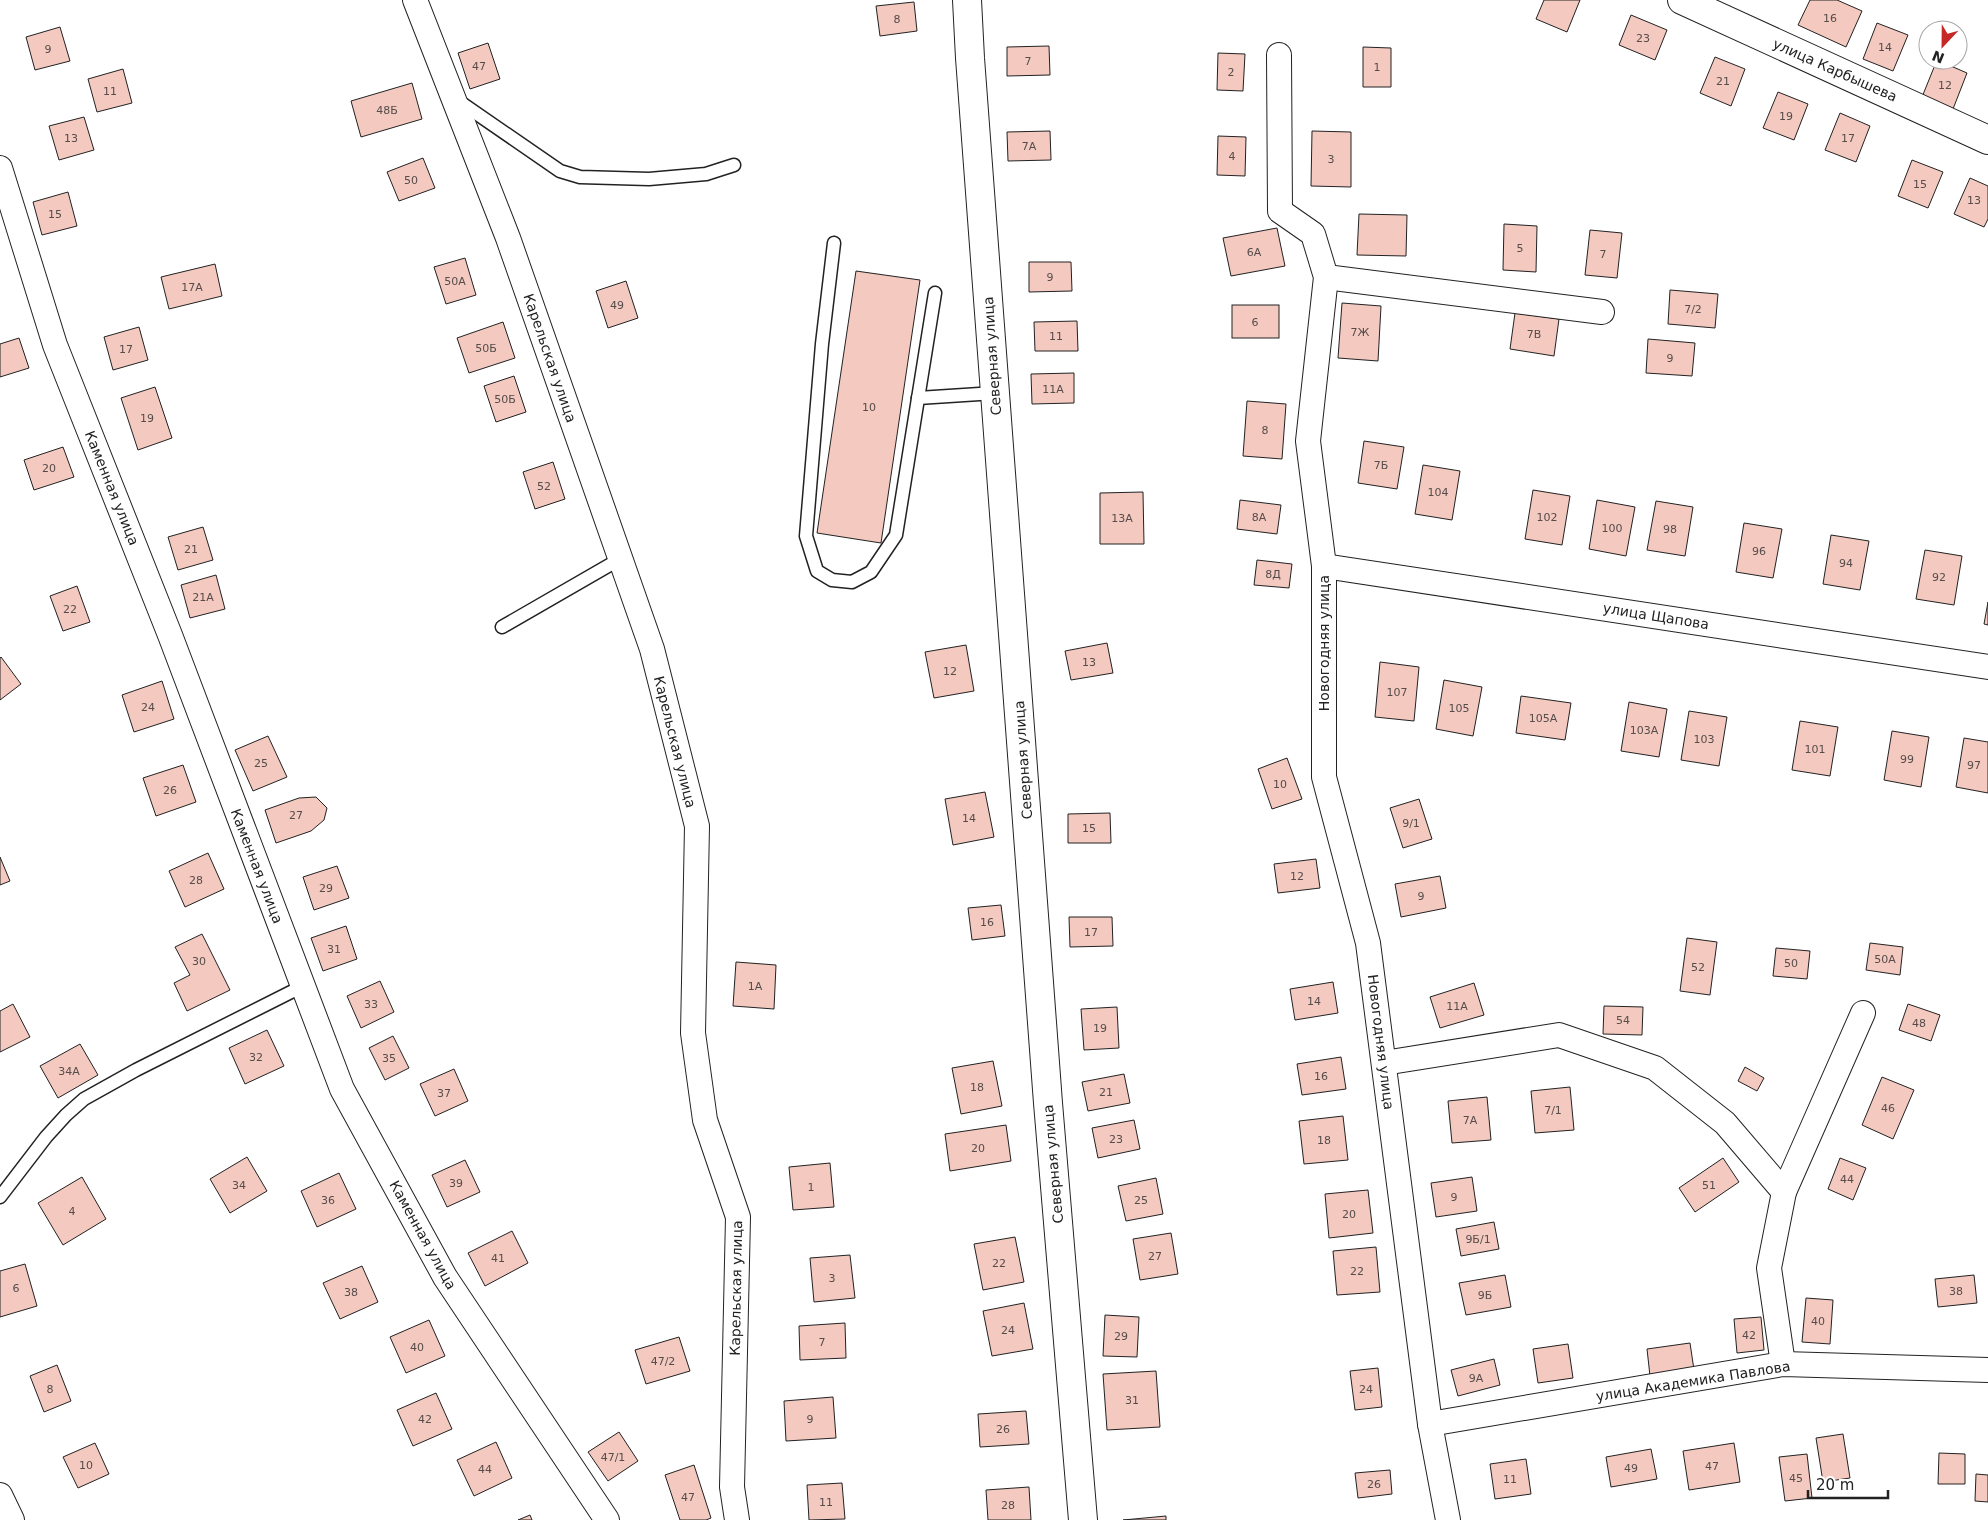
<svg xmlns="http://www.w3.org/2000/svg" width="1988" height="1520" viewBox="0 0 1988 1520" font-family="'DejaVu Sans',sans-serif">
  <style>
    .building { fill: #f3c9c0; stroke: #222 }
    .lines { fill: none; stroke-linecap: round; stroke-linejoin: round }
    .service-casing { stroke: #222; stroke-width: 15 }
    .minor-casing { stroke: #222; stroke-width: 26 }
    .secondary-casing { stroke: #222; stroke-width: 30 }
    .service { stroke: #fff; stroke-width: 12 }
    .minor { stroke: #fff; stroke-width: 24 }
    .secondary { stroke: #fff; stroke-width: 28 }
    .labels { text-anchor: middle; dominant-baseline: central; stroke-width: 4; stroke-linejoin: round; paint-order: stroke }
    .number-label { font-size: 11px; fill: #564c4a }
    .street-label { font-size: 14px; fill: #222; stroke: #fff }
  </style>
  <rect width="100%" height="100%" fill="#fff"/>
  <g class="building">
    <path d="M1544 0H1580L1567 32 1536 19Z"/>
    <path d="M1810 0H1837L1862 11 1846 47 1798 25Z"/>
    <path d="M914 2 917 31 880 36 876 6Z"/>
    <path d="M1631 15 1667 30 1655 60 1619 45Z"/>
    <path d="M1877 23 1908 35 1893 71 1863 59Z"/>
    <path d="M60 27 70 61 35 70 26 37Z"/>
    <path d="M488 43 500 79 470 89 458 53Z"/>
    <path d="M1049 46 1050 75 1007 76V47Z"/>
    <path d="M1363 47 1391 48V87H1363Z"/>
    <path d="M1218 53 1245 54 1243 91 1217 90Z"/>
    <path d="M1715 57 1745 69 1731 106 1700 93Z"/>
    <path d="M1937 60 1967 73 1953 109 1922 97Z"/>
    <path d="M123 69 132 103 97 112 88 79Z"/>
    <path d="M412 83 422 119 361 137 351 101Z"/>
    <path d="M1778 92 1808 104 1794 140 1763 128Z"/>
    <path d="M1840 113 1870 126 1856 162 1825 150Z"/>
    <path d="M84 117 94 150 59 160 49 126Z"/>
    <path d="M1050 131 1051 160 1008 161 1007 132Z"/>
    <path d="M1312 131 1351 132V187L1311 186Z"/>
    <path d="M1218 136 1246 137 1245 176 1217 175Z"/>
    <path d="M423 158 435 188 399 201 387 172Z"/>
    <path d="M1912 160 1943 172 1928 208 1898 196Z"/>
    <path d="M1970 178 1988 186V219L1984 227 1954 214Z"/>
    <path d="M68 192 77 226 42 235 33 202Z"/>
    <path d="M1359 214 1407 215 1406 256 1357 255Z"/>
    <path d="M1504 224 1537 226 1536 272 1503 270Z"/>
    <path d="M1277 228 1285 266 1231 276 1223 238Z"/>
    <path d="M1590 230 1622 233 1617 278 1585 275Z"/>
    <path d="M465 258 476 295 446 304 434 267Z"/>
    <path d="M1029 262H1071L1072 291 1029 292Z"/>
    <path d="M215 264 222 296 169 309 161 277Z"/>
    <path d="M856 271 920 280 881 543 817 533Z"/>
    <path d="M626 281 638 318 608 328 596 291Z"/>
    <path d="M1670 290 1718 294 1715 328 1668 324Z"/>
    <path d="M1342 303 1381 306 1378 361 1338 358Z"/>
    <rect x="1232" y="305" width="47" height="33"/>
    <path d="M1515 313 1559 319 1554 356 1510 349Z"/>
    <path d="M1077 321 1078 351H1035L1034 322Z"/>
    <path d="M503 322 515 358 469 373 457 338Z"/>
    <path d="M139 327 148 360 113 370 104 337Z"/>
    <path d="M19 338 29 368 0 377V344Z"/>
    <path d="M1648 339 1695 343 1692 376 1646 373Z"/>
    <path d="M1074 373V403L1032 404 1031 374Z"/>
    <path d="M514 376 526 412 496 422 484 386Z"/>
    <path d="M155 387 172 438 138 450 121 398Z"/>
    <path d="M1247 401 1286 404 1282 459 1243 456Z"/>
    <path d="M1364 441 1404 447 1397 489 1358 483Z"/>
    <path d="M63 447 74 477 34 490 24 460Z"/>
    <path d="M553 462 565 499 535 509 523 472Z"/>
    <path d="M1423 465 1460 471 1452 520 1415 514Z"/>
    <path d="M1533 490 1570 496 1562 545 1525 539Z"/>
    <path d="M1143 492 1144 544H1100V493Z"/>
    <path d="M1240 500 1281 505 1277 534 1237 529Z"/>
    <path d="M1597 500 1635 507 1626 556 1589 549Z"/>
    <path d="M1656 501 1693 507 1685 556 1647 550Z"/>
    <path d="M1744 523 1782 529 1773 578 1736 572Z"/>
    <path d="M203 527 213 560 178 570 168 537Z"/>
    <path d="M1831 535 1869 541 1860 590 1823 584Z"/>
    <path d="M1925 550 1962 556 1954 605 1916 599Z"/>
    <path d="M1257 560 1292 564 1289 588 1254 585Z"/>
    <path d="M216 575 225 609 190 618 181 585Z"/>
    <path d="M77 586 90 622 63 631 50 596Z"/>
    <path d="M1988 602V625L1984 624Z"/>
    <path d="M1107 643 1113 673 1071 680 1065 651Z"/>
    <path d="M966 645 974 691 934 698 925 652Z"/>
    <path d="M1 657 21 684 0 700V658Z"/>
    <path d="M1380 662 1419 667 1414 721 1375 717Z"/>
    <path d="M1444 680 1482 687 1473 736 1436 729Z"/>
    <path d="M162 681 174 719 134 732 122 695Z"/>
    <path d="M1521 696 1571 703 1565 740 1516 733Z"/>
    <path d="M1629 702 1667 709 1659 757 1621 751Z"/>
    <path d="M1689 711 1727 717 1719 766 1681 760Z"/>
    <path d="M1800 721 1838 727 1830 776 1792 770Z"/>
    <path d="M1892 731 1929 737 1921 787 1884 780Z"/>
    <path d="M268 736 287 777 253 791 235 750Z"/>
    <path d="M1964 738 1988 742V793L1956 787Z"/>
    <path d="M1287 758 1302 799 1272 809 1258 769Z"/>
    <path d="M183 765 196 802 156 816 143 778Z"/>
    <path d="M985 792 994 837 953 845 945 799Z"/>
    <path d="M316 797 327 808 324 820 311 831 276 843 265 810 299 798Z"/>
    <path d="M1419 799 1432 839 1403 848 1390 808Z"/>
    <path d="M1110 813 1111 843H1068V814Z"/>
    <path d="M208 853 224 889 185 907 169 871Z"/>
    <path d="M0 857 10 881 0 885Z"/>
    <path d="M1316 859 1320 888 1278 893 1274 864Z"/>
    <path d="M337 866 349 898 314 910 303 877Z"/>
    <path d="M1440 876 1446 908 1401 917 1395 884Z"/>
    <path d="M1001 905 1005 936 972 940 968 908Z"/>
    <path d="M1069 917H1112L1113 946 1070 947Z"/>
    <path d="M346 926 357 959 323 971 311 938Z"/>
    <path d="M202 934 230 990 187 1011 174 983 190 975 175 947Z"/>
    <path d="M1687 938 1717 942 1710 995 1680 991Z"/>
    <path d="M1870 943 1903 947 1900 975 1866 970Z"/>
    <path d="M1776 948 1810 951 1807 979 1773 976Z"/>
    <path d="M736 962 776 965 774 1009 733 1006Z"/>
    <path d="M380 981 394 1012 361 1028 347 996Z"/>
    <path d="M1333 982 1338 1013 1295 1020 1290 989Z"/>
    <path d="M1474 983 1484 1015 1440 1028 1430 997Z"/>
    <path d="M13 1004 30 1037 0 1052V1011Z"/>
    <path d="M1908 1004 1940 1015 1931 1041 1899 1030Z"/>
    <path d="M1604 1006 1643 1007 1642 1035 1603 1034Z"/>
    <path d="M1117 1007 1119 1048 1084 1050 1081 1009Z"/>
    <path d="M267 1030 284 1066 245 1084 229 1048Z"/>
    <path d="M393 1036 409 1068 385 1080 369 1048Z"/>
    <path d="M80 1044 98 1075 58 1098 40 1066Z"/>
    <path d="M1341 1057 1346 1089 1302 1095 1297 1064Z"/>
    <path d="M993 1061 1002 1106 961 1114 952 1068Z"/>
    <path d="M1745 1067 1764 1078 1757 1091 1738 1081Z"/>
    <path d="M454 1069 468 1101 435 1116 420 1084Z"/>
    <path d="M1124 1074 1130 1103 1088 1111 1082 1082Z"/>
    <path d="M1882 1077 1914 1090 1893 1139 1862 1125Z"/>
    <path d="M1570 1087 1574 1130 1535 1133 1531 1091Z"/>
    <path d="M1487 1097 1491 1140 1452 1143 1448 1101Z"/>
    <path d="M1343 1116 1348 1160 1304 1164 1299 1121Z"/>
    <path d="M1134 1120 1140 1149 1098 1158 1092 1128Z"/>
    <path d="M1006 1125 1011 1161 950 1171 945 1134Z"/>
    <path d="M247 1157 267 1191 230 1213 210 1179Z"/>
    <path d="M1723 1158 1739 1182 1695 1212 1679 1188Z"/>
    <path d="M1840 1158 1866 1168 1853 1200 1828 1189Z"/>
    <path d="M465 1160 480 1192 447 1207 432 1175Z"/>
    <path d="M830 1163 834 1207 793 1210 789 1167Z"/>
    <path d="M339 1173 356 1209 317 1227 301 1191Z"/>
    <path d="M82 1177 106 1219 63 1245 38 1203Z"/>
    <path d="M1472 1177 1477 1211 1436 1217 1431 1183Z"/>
    <path d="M1156 1178 1163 1214 1126 1221 1118 1186Z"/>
    <path d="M1368 1190 1373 1233 1329 1238 1325 1194Z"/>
    <path d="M1494 1222 1499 1249 1461 1256 1456 1229Z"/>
    <path d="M512 1231 528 1263 485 1286 468 1253Z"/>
    <path d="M1171 1233 1178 1274 1140 1280 1133 1239Z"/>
    <path d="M1015 1237 1024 1282 983 1290 974 1244Z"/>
    <path d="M1376 1247 1380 1292 1337 1295 1333 1251Z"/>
    <path d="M850 1255 855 1298 814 1302 810 1258Z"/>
    <path d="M25 1264 37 1306 0 1317V1271Z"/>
    <path d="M362 1266 378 1302 340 1319 323 1283Z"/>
    <path d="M1505 1275 1511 1307 1466 1315 1459 1283Z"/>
    <path d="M1974 1275 1977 1303 1938 1307 1935 1279Z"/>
    <path d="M1806 1298 1833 1300 1830 1344 1802 1342Z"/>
    <path d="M1024 1303 1033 1349 992 1356 983 1311Z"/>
    <path d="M1105 1315 1139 1317 1137 1357 1103 1356Z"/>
    <path d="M1761 1317 1764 1350 1737 1353 1734 1319Z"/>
    <path d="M429 1320 445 1356 406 1373 390 1337Z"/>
    <path d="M845 1323 846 1358 800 1360 799 1326Z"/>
    <path d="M679 1337 690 1371 646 1384 635 1350Z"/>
    <path d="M1690 1343 1694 1370 1650 1376 1647 1349Z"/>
    <path d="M1568 1344 1573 1378 1538 1383 1533 1349Z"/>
    <path d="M1494 1359 1500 1385 1458 1396 1451 1370Z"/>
    <path d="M57 1365 71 1401 44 1412 30 1376Z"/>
    <path d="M1378 1368 1382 1407 1355 1410 1350 1371Z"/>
    <path d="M1156 1371 1160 1427 1107 1430 1103 1374Z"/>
    <path d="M436 1393 452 1429 413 1446 397 1410Z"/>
    <path d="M833 1397 836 1438 786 1441 784 1401Z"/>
    <path d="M1026 1411 1029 1444 980 1447 978 1414Z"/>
    <path d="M619 1432 638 1461 608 1481 588 1452Z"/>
    <path d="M1843 1434 1850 1478 1823 1482 1816 1438Z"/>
    <path d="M496 1442 512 1478 474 1496 457 1460Z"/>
    <path d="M95 1443 109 1474 78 1488 63 1457Z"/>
    <path d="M1734 1443 1740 1482 1689 1490 1683 1451Z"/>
    <path d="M1651 1449 1657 1479 1611 1487 1606 1457Z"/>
    <path d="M1939 1453 1965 1454V1484H1938Z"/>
    <path d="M1807 1454 1812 1498 1785 1501 1779 1457Z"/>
    <path d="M1526 1459 1531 1494 1495 1499 1490 1464Z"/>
    <path d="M694 1465 711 1518 706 1520H680L665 1475Z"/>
    <path d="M1390 1470 1392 1494 1358 1498 1355 1473Z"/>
    <path d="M1976 1474 1988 1475V1502L1975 1501Z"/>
    <path d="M842 1483 845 1519 809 1520 807 1485Z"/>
    <path d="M1029 1487 1031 1520H988L986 1490Z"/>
    <path d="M530 1515 532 1520H518Z"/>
    <path d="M1166 1516V1520H1123Z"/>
  </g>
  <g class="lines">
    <g class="service-casing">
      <g id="service">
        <path d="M457 100 560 171 580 177 649 179 706 174 734 165"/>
        <path d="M834 243 822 344 806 536 817 571 832 580 852 582 871 572 896 535 935 293"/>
        <path d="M918 398 995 393"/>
        <path d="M502 627 620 559"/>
        <path d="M0 1197 46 1137 66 1115 84 1099 136 1070 303 986"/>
      </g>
    </g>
    <g class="minor-casing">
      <g id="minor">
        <path d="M415 0 508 238 652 649 697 826 693 1033 705 1120 738 1217 732 1487 737 1520"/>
        <path d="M1279 55 1280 211 1313 234 1326 277 1308 441 1324 566V777L1368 943 1430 1424 1448 1520"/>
        <path d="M0 168 55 345 170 635 342 1089 445 1277 607 1520"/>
        <path d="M1326 277 1602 312"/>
        <path d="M1324 566 1988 667"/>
        <path d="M1384 1063 1559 1035 1655 1068 1725 1123 1784 1192"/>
        <path d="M1783 1364 1769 1268 1784 1192 1863 1013"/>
        <path d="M1430 1424 1783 1364 1988 1370"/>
        <path d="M0 1495 12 1520"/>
      </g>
    </g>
    <g class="secondary-casing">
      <g id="secondary">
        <path d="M967 0 970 58 1048 1103 1083 1520"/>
        <path d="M1682 0 1988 140"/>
      </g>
    </g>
    <use href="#service" class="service"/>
    <use href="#minor" class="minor"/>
    <use href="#secondary" class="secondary"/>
  </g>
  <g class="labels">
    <g class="number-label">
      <text x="1830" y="18">16</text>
      <text x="897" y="19">8</text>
      <text x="1643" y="38">23</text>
      <text x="1885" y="47">14</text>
      <text x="48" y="49">9</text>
      <text x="1028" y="61">7</text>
      <text x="479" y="66">47</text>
      <text x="1377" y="67">1</text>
      <text x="1231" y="72">2</text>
      <text x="1723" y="81">21</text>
      <text x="1945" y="85">12</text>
      <text x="110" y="91">11</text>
      <text x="387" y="110">48Б</text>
      <text x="1786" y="116">19</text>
      <text x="71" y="138">13</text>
      <text x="1848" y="138">17</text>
      <text x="1029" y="146">7А</text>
      <text x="1232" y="156">4</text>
      <text x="1331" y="159">3</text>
      <text x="411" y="180">50</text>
      <text x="1920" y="184">15</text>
      <text x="1974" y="200">13</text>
      <text x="55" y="214">15</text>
      <text x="1520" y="248">5</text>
      <text x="1254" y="252">6А</text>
      <text x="1603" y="254">7</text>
      <text x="1050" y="277">9</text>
      <text x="455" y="281">50А</text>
      <text x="192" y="287">17А</text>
      <text x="617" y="305">49</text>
      <text x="1693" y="309">7/2</text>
      <text x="1255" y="322">6</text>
      <text x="1360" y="332">7Ж</text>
      <text x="1534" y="334">7В</text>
      <text x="1056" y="336">11</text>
      <text x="486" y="348">50Б</text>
      <text x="126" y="349">17</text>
      <text x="1670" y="358">9</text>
      <text x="1053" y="389">11А</text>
      <text x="505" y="399">50Б</text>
      <text x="869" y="407">10</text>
      <text x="147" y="418">19</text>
      <text x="1265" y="430">8</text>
      <text x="1381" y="465">7Б</text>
      <text x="49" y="468">20</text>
      <text x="544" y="486">52</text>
      <text x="1438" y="492">104</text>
      <text x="1259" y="517">8А</text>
      <text x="1547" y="517">102</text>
      <text x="1122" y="518">13А</text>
      <text x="1612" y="528">100</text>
      <text x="1670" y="529">98</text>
      <text x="191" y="549">21</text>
      <text x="1759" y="551">96</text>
      <text x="1846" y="563">94</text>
      <text x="1273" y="574">8Д</text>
      <text x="1939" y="577">92</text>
      <text x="203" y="597">21А</text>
      <text x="70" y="609">22</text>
      <text x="1089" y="662">13</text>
      <text x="950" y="671">12</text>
      <text x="1397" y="692">107</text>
      <text x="148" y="707">24</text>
      <text x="1459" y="708">105</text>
      <text x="1543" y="718">105А</text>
      <text x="1644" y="730">103А</text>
      <text x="1704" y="739">103</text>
      <text x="1815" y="749">101</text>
      <text x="1907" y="759">99</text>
      <text x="261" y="763">25</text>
      <text x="1974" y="765">97</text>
      <text x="1280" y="784">10</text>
      <text x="170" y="790">26</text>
      <text x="296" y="815">27</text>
      <text x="969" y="818">14</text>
      <text x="1411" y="823">9/1</text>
      <text x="1089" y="828">15</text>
      <text x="1297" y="876">12</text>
      <text x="196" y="880">28</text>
      <text x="326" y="888">29</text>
      <text x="1421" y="896">9</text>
      <text x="987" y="922">16</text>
      <text x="1091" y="932">17</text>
      <text x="334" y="949">31</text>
      <text x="1885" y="959">50А</text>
      <text x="199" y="961">30</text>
      <text x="1791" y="963">50</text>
      <text x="1698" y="967">52</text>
      <text x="755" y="986">1А</text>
      <text x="1314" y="1001">14</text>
      <text x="371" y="1004">33</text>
      <text x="1457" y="1006">11А</text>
      <text x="1623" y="1020">54</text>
      <text x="1919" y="1023">48</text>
      <text x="1100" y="1028">19</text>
      <text x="256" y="1057">32</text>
      <text x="389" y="1058">35</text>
      <text x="69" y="1071">34А</text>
      <text x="1321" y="1076">16</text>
      <text x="977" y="1087">18</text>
      <text x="1106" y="1092">21</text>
      <text x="444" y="1093">37</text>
      <text x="1888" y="1108">46</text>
      <text x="1553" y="1110">7/1</text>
      <text x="1470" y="1120">7А</text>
      <text x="1116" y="1139">23</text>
      <text x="1324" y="1140">18</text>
      <text x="978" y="1148">20</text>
      <text x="1847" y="1179">44</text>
      <text x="456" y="1183">39</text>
      <text x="239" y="1185">34</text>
      <text x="1709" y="1185">51</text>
      <text x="811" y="1187">1</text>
      <text x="1454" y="1197">9</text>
      <text x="328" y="1200">36</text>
      <text x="1141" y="1200">25</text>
      <text x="72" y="1211">4</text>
      <text x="1349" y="1214">20</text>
      <text x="1478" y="1239">9Б/1</text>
      <text x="1155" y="1256">27</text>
      <text x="498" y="1258">41</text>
      <text x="999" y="1263">22</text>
      <text x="1357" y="1271">22</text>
      <text x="832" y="1278">3</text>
      <text x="16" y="1288">6</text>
      <text x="1956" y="1291">38</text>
      <text x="351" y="1292">38</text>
      <text x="1485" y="1295">9Б</text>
      <text x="1818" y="1321">40</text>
      <text x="1008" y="1330">24</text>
      <text x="1749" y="1335">42</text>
      <text x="1121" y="1336">29</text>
      <text x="822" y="1342">7</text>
      <text x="417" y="1347">40</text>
      <text x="663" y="1361">47/2</text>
      <text x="1476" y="1378">9А</text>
      <text x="50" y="1389">8</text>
      <text x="1366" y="1389">24</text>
      <text x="1132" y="1400">31</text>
      <text x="425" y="1419">42</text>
      <text x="810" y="1419">9</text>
      <text x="1003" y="1429">26</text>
      <text x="613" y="1457">47/1</text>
      <text x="86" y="1465">10</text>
      <text x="1712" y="1466">47</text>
      <text x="1631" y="1468">49</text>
      <text x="485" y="1469">44</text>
      <text x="1796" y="1478">45</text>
      <text x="1510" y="1479">11</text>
      <text x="1374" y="1484">26</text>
      <text x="688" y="1497">47</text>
      <text x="826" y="1502">11</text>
      <text x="1008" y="1505">28</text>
    </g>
    <g class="street-label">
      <text transform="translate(1835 70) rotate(24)">улица Карбышева</text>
      <text transform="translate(992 356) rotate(-94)">Северная улица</text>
      <text transform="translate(550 358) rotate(71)">Карельская улица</text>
      <text transform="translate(112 488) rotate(68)">Каменная улица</text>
      <text transform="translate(1656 616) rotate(9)">улица Щапова</text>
      <text transform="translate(1324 643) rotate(-90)">Новогодняя улица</text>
      <text transform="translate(675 742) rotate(76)">Карельская улица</text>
      <text transform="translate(1023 760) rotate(-94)">Северная улица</text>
      <text transform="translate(257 866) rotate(69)">Каменная улица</text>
      <text transform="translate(1381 1042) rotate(83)">Новогодняя улица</text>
      <text transform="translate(1053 1164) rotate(-95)">Северная улица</text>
      <text transform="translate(423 1235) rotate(61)">Каменная улица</text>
      <text transform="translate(736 1288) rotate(-89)">Карельская улица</text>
      <text transform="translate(1693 1381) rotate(-9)">улица Академика Павлова</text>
    </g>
  </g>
  <g transform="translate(1943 45) rotate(202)"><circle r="24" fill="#ffffff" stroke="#a7a7a7"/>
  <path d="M0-4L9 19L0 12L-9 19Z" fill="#c62828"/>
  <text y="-8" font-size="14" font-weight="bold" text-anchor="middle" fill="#222222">N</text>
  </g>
  <path d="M1808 1490v8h80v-8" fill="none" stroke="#222222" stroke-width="2.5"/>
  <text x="1816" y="1490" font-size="15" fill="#222222" stroke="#ffffff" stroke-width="4" paint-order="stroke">20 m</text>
</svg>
